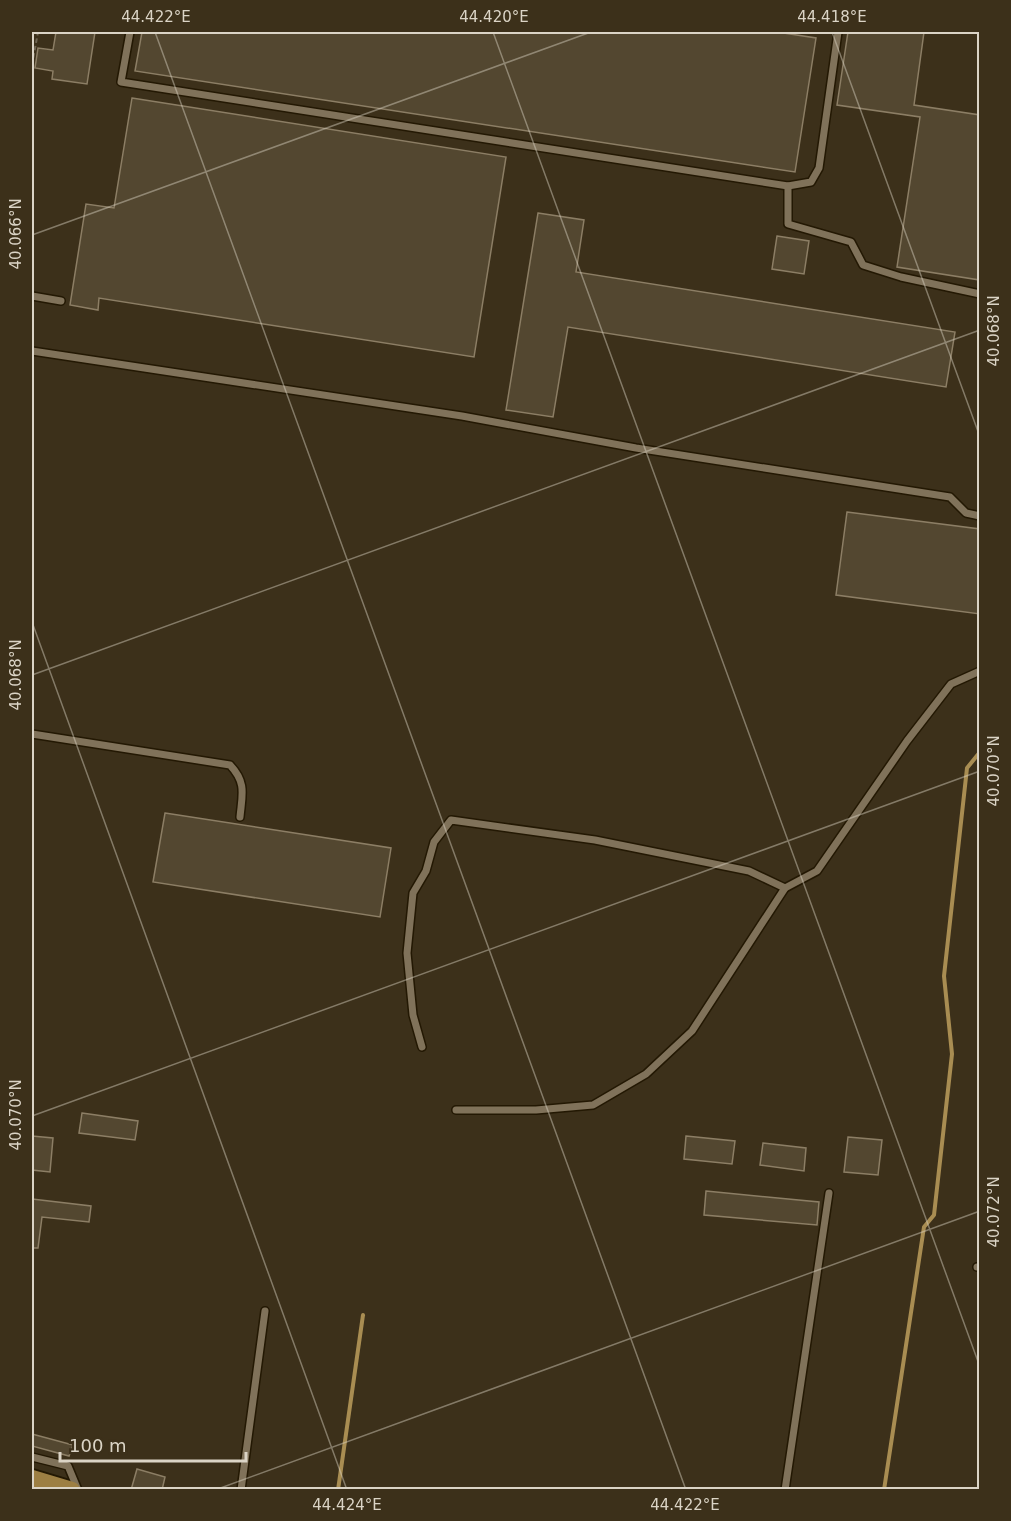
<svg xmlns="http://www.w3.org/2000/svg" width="1011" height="1521" viewBox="0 0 1011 1521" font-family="'DejaVu Sans',sans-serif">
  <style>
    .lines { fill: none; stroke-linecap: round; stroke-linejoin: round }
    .stream { stroke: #a98d52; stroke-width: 4 }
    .building { fill: #534730; stroke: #8c7e65; stroke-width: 1.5 }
    .service-casing { stroke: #231803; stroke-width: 10 }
    .primary-casing { stroke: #231803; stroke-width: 20 }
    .path { stroke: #6f6552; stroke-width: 2; stroke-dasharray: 4.5 3; stroke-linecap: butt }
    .service { stroke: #80725a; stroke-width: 7 }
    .primary { stroke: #9d7f43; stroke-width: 16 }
    .ticks { fill: none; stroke: #dbd4c6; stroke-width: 1.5; stroke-opacity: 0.45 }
    .neatline { fill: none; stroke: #dbd4c6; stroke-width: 2 }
    .ticks-label { font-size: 15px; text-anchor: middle; fill: #dbd4c6 }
  </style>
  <rect width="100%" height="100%" fill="#3c301a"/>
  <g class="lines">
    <g class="stream">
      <path d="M338 1490 363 1315"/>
      <path d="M884 1490 924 1227 934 1215 952 1054 944 976 967 768 980 752"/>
    </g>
  </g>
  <g class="building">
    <path d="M56 32H95L87 84 52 79 53 71 35 68 38 48 53 50Z"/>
    <path d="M142 32H777L816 38 795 172 135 71Z"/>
    <path d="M848 32H924L914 105 980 115V280L897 267 920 117 837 105Z"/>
    <path d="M132 98 506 157 474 357 99 298 98 310 70 305 86 204 114 208Z"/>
    <path d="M538 213 584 220 576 272 955 332 946 387 568 327 553 417 506 410Z"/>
    <path d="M777 236 809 241 804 274 772 269Z"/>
    <path d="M847 512 980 529V614L836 595Z"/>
    <path d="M165 813 391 848 380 917 153 882Z"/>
    <path d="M82 1113 138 1121 135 1140 79 1133Z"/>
    <path d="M32 1136 53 1138 50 1172 32 1170Z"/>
    <path d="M686 1136 735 1141 732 1164 684 1159Z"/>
    <path d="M848 1137 882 1140 878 1175 844 1172Z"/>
    <path d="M763 1143 806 1148 804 1171 760 1165Z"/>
    <path d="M706 1191 819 1202 817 1225 704 1215Z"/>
    <path d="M32 1199 91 1206 89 1222 42 1217 38 1248H32Z"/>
    <path d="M32 1434 73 1445 69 1456 32 1446Z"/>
    <path d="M137 1469 165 1477 162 1490H131Z"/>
  </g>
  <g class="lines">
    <g class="service-casing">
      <g id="service">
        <path d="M130 32 121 82 788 186 811 182 819 168 838 32"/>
        <path d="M788 186V224L851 242 863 265 901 277 980 294"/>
        <path d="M32 296 61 301"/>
        <path d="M32 351 462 416 636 448 950 497 966 513 980 516"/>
        <path d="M32 734 230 765C247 783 242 795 240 817"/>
        <path d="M422 1047 413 1015 407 953 413 893 426 871 434 842 451 820 595 840 749 871 785 888"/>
        <path d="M456 1110H536L593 1105 646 1074 692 1031 785 888 817 871 907 741 951 684 980 671"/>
        <path d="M977 1267H980"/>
        <path d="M32 1457 68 1466 78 1490"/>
        <path d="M241 1490 265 1311"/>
        <path d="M785 1490 829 1193"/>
      </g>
    </g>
    <g class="primary-casing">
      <path id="primary" d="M32 1478 72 1490"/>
    </g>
    <path class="path" d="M32 65 38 32"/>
    <use href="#service" class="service"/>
    <use href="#primary" class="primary"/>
  </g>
  <path class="ticks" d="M155 32 686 1490M493 32 980 1367M832 32 980 437M32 235 591 32M32 622 347 1490M32 675 980 330M32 1116 980 771M215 1490 980 1211"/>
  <rect width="1011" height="1521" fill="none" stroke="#3c301a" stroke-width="66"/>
  <path d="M60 1452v9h186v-9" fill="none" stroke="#dbd4c6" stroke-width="3"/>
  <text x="69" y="1452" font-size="18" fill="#dbd4c6" stroke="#3c301a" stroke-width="4.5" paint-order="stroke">100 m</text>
  <rect x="33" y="33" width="945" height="1455" class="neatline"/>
  <g class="ticks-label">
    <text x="156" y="22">44.422°E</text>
    <text x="494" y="22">44.420°E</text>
    <text x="832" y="22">44.418°E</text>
    <text transform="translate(16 234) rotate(-90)" y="5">40.066°N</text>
    <text transform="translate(994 331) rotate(-90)" y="5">40.068°N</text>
    <text transform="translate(16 675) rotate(-90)" y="5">40.068°N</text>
    <text transform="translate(994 771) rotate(-90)" y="5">40.070°N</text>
    <text transform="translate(16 1115) rotate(-90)" y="5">40.070°N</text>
    <text transform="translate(994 1212) rotate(-90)" y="5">40.072°N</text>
    <text x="347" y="1510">44.424°E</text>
    <text x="685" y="1510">44.422°E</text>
  </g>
</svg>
